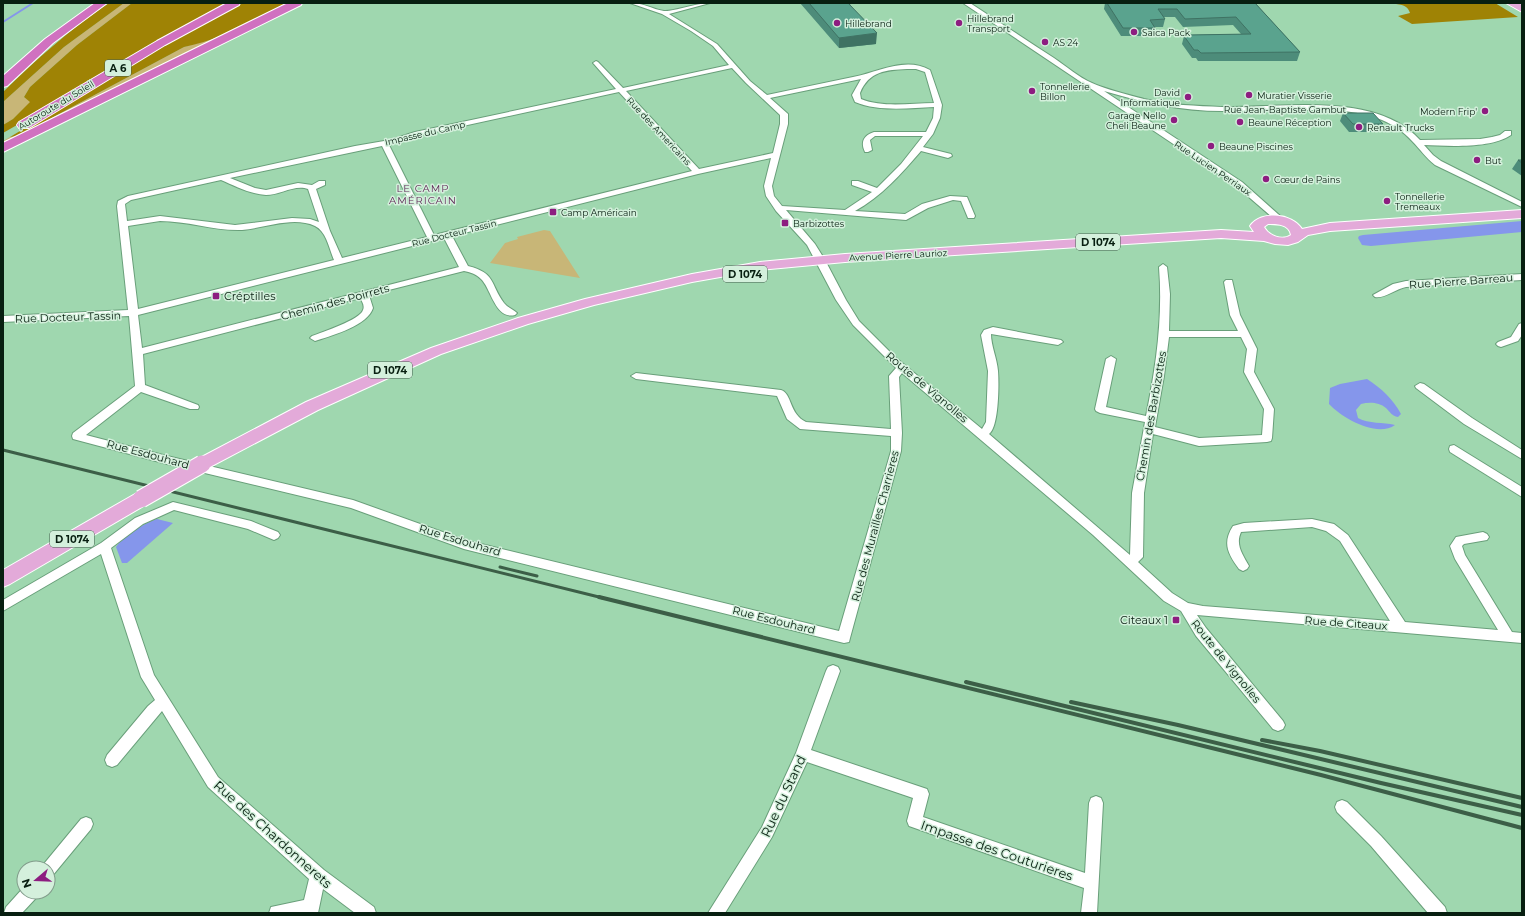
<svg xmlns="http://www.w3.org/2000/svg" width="1525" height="916" viewBox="0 0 1525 916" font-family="Montserrat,sans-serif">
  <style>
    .green { fill: #c8b677 }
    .forest { fill: #9f8305 }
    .water { fill: #8596eb }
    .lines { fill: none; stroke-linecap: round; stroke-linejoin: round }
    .stream { stroke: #8596eb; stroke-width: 2 }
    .street-casing { stroke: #699f7a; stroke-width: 2 }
    .primary-casing { stroke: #fff; stroke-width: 2 }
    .highway-casing { stroke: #fff; stroke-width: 2 }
    .street { fill: #fff; fill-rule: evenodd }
    .primary { fill: #e3aad9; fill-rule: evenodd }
    .highway { fill: #d071c0; fill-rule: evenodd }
    .rail-far1 { stroke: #3c5e47; stroke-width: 3 }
    .rail { stroke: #3c5e47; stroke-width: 4 }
    .primary-bridge-casing { stroke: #fff; stroke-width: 19; stroke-linecap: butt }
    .primary-bridge { stroke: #e3aad9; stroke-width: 17 }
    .wall { fill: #4d8c7a }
    .shaded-wall { fill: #3f7263 }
    .building { fill: #5aa38e; stroke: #3f7263 }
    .poi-dot { fill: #8d1d80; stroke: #d4f0dc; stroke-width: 1.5 }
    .labels { text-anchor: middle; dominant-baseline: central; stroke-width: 3; stroke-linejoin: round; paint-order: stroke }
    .far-poi-label { font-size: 9px; fill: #081f11; stroke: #d4f0dc; text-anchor: start }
    .far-street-label { font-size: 9px; fill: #081f11; stroke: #d4f0dc }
    .shield { fill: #d4f0dc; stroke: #455e4e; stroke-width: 1 }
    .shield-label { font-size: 10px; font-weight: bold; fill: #081f11 }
    .far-neighbourhood-label { font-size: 10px; letter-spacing: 1px; fill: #622c5a; stroke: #d4f0dc }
    .street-label { font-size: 11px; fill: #081f11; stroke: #d4f0dc }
    .poi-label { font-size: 11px; fill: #081f11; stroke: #d4f0dc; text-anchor: start }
    .near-street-label { font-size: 13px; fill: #081f11; stroke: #d4f0dc }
  </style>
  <rect width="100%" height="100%" fill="#9fd7af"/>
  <g class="green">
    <path d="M124 3H132L77 45 30 87 24 97 31 102 13 119 3 125V102L64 47Z"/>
    <path d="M252 24 3 146V141L10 137 18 136 184 47 213 39Z"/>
    <path d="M544 230 550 231 580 278 490 263 505 243 518 239 517 237Z"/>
  </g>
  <g class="forest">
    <path d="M109 3H124L64 47 3 102V92C36 60 71 28 109 3Z"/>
    <path d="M132 3H230L3 133V125L13 119 30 102 24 97 30 87 77 45Z"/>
    <path d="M242 3H292C257 22 223 38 184 47L18 136 10 137 135 62Z"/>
    <path d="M1390 3H1495L1518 17 1412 24 1398 16 1410 13C1407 3 1398 5 1390 3Z"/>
  </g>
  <g class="water">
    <path d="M1522 221V232L1371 246 1362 245 1358 238 1359 236 1363 235Z"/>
    <path d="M1367 379C1381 388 1393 399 1401 414L1398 417C1392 416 1390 412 1386 408 1379 402 1369 402 1361 404L1356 410 1358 418C1369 424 1383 422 1395 425 1377 438 1342 418 1329 404L1330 388 1340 384Z"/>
    <path d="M157 519 173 523 127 563H122L116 547C124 534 143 524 157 519Z"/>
  </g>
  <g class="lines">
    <path class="stream" d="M3 22 33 3"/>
    <g class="street-casing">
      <g id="street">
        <path d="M630 3C645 3 651 9 664 11 672 12 697 3 710 3L669 14 717 44 750 81 767 95C795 89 824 83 853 77 878 72 906 56 930 70L942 105 940 118 933 134 923 147 951 154 952 156 948 158 921 151C902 173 881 197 855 211L905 214 922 204 950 196 967 197 975 216 974 218H968L961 201 953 200 928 208 906 220 786 210 815 244 825 260 846 300 859 321 895 357 982 429 986 422 988 371 981 335 984 330 993 327 1061 340 1063 342 1058 345 991 334C991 346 997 358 998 371 999 383 999 427 989 434L1130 555 1132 493 1145 422 1100 413 1096 411 1095 409 1106 359 1111 356 1116 359 1106 407 1146 416C1156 366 1163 318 1159 267L1163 264 1167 267 1170 294 1169 331H1238L1230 315 1224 282 1226 280H1232L1240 315 1257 349 1254 372 1274 409 1272 438 1271 441 1267 442 1199 446 1153 434 1144 493 1143 557 1138 562 1172 593 1188 603 1203 606 1390 621 1340 541 1326 531 1312 527 1241 532C1235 545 1243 555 1249 566L1247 569 1243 571 1239 569C1228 554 1222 543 1233 526L1244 523 1312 519 1334 524 1348 535 1405 622 1498 630 1455 559 1450 546 1456 537 1483 532 1487 534 1489 537 1487 540 1464 544 1462 546 1465 555 1512 632 1522 633V643L1197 615 1206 628 1283 721 1285 725 1283 729 1278 731 1273 729 1196 636 1181 611 1164 601 1093 535 902 373 899 377 902 433 901 451 850 638 849 642 844 643 464 549 351 508 167 464 73 439 72 436 73 433 135 386 129 316 3 322V316L128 310 117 206 118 201 128 196 355 146 390 140 415 132 616 89 594 64 593 63 596 61 598 62 623 88 729 65 713 46 691 31 662 14ZM732 68 746 83 780 115V124L773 153 699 169 626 91ZM907 69H916L925 72 934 103C911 103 883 108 861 99L860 93C869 71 886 70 907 69ZM861 79 852 95 855 102C879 112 909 108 934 107L933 118 926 132H874C864 135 860 142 865 152H868L872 150 870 140 875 136H923L901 164 877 188 858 181H852V185L872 192 845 210 782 206 774 196 772 186 788 124V114L770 98ZM619 92 692 171 434 235 389 145 417 136ZM382 146 427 237 342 258 330 231 316 189 325 185V181H319L312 185 298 183 266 190 255 188 230 178ZM771 158 764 186 766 196 776 211 807 245 836 300 853 325 896 368 889 376 891 429 806 422C789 414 792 393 781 390L636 373 631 376 636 379 777 396 787 419 800 429 891 436V451L839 631 465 540 353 500 167 456 86 435 141 392 190 409H198L199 407 198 405 145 385 143 354 360 298C362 301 365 306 363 310 360 320 322 332 312 336L310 338 315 341 318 340C334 335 368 325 373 308L369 295 464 271C470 272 476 274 481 279 491 288 495 320 515 315L517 313C513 309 508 308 504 303 490 284 496 273 468 266L452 236 698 174ZM221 180C235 186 250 194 266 195 280 195 295 184 308 189L319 222 310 219 292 218 235 225 160 216 127 221 125 204 131 200ZM160 221C188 221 214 231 242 230 265 228 293 216 315 226 327 232 329 249 334 260L138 309 128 226ZM444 238 459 267 142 348 138 315ZM1169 337H1241L1247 349 1244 372 1264 409 1262 435 1199 438 1155 427 1164 376Z"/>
        <path d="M963 3H970C998 21 1026 40 1054 58 1066 66 1078 77 1092 83 1105 89 1129 95 1144 99 1169 105 1197 106 1222 107 1282 108 1376 91 1420 140L1480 139 1492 137 1500 135 1505 131H1511V135C1491 149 1447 146 1424 145L1433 155 1441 161 1522 202V207L1435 165C1426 158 1420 149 1412 141 1404 132 1394 125 1382 120 1356 109 1327 110 1299 110 1274 111 1248 111 1223 111 1180 111 1145 103 1104 91L1242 182 1287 222 1283 225 1280 224 1236 186Z"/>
        <path d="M1522 274V280L1406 287C1396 289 1384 299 1375 297L1373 295 1393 284 1406 281Z"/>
        <path d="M1522 323V335L1518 341 1501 347 1498 346 1496 344 1498 342 1511 337 1519 324Z"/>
        <path d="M1420 383 1424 384 1472 418 1522 450V459L1464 424 1416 388 1415 386Z"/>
        <path d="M1454 445 1522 487V497L1450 452 1449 449 1450 446Z"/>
        <path d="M173 502 251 521 278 532 280 535 278 538 274 540 248 529 174 510 143 524 111 548 154 675 218 777 324 870 374 907 376 913H355L323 889 318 913H269L271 907 304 900 309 879 208 787 162 711 117 765 112 767 107 765 105 760 107 755 148 706 155 700 141 677 101 554 3 611V600L101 543 135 518Z"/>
        <path d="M833 665 838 667 840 671 811 750 927 789 929 794 923 817 1085 873 1089 803 1091 798 1096 796 1101 798 1103 803 1097 913H1081L1084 888 909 826 907 821 913 798 807 762 772 837 725 913H708L762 827 796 753 826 671 828 667Z"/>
        <path d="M1342 800 1347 802 1381 836 1445 907 1447 913H1428L1371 846 1337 812 1335 807 1337 802Z"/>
        <path d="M86 817 91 819 93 824 91 829 53 875 48 878V868H41L43 865 81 819Z"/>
        <path d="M24 887V892H38L36 898 22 913H4L6 907Z"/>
      </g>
    </g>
    <g class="primary-casing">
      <g id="primary">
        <path d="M1506 3H1518L1522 5V12Z"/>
        <path d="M1522 210V218L1330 231 1308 235 1298 242 1288 245 1275 244 1264 241 1221 238 845 262 760 270 692 282 594 305 528 324 441 354 318 410 208 468 202 470 196 468 193 464 196 460 306 402 431 348 518 318 585 299 692 274 760 262 845 254 1221 230 1254 232 1250 226C1261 210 1292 213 1302 229L1330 223ZM1268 224C1277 224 1289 224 1291 235 1282 241 1269 236 1264 227Z"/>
        <path d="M141 492 147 494 150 499 147 504 10 584 3 587V570L135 494Z"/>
      </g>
    </g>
    <g class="highway-casing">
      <g id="highway">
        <path d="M95 3H107L53 43 7 86 3 87V76L45 39Z"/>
        <path d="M227 3H240L239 5 165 45 29 128H19L17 125 19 122 157 41Z"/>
        <path d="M288 3H302L301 5 3 152V143Z"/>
      </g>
    </g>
    <use href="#street" class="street"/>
    <use href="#primary" class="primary"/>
    <use href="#highway" class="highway"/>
    <g class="rail-far1">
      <path d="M3 450 603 598"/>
      <path d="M500 567 537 576"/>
    </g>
    <g class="rail">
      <path d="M599 597 1321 775 1522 828"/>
      <path d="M966 682 1381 783 1522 815"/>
      <path d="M1071 702 1178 725 1522 807"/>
      <path d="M1262 740 1320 751 1522 798"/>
    </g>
    <g class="primary-bridge-casing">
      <path id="primary-bridge" d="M141 499 202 464"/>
    </g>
    <use href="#primary-bridge" class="primary-bridge"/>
  </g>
  <g class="wall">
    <path d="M800 3H851L850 5 876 44 839 48Z"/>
    <path d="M1105 3H1255L1300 52 1297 61H1198L1196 58H1192L1182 44 1184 36H1186L1187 35 1241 34 1233 25 1183 27 1175 17H1164L1165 19 1163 27H1155V28L1153 36H1121L1104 9Z"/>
    <path d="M1343 113 1383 124 1379 132H1349L1340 121Z"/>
    <path d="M1518 160H1522V176L1512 169Z"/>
  </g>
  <path class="shaded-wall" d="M877 33 876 44 839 48V38Z"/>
  <g class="building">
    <path d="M809 3H848L877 33 839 38Z"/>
    <path d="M1107 3H1255L1300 52 1201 53 1198 50H1194L1184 36H1188L1187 35 1251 34 1236 17 1185 19 1177 9H1158L1165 19 1150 20 1155 28H1123Z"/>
    <path d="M1343 113H1373L1383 124H1353Z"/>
    <path d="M1518 160H1522V163Z"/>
  </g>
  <g class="poi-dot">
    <circle cx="837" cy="23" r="4"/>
    <circle cx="959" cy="23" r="4"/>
    <circle cx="1134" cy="32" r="4"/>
    <circle cx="1045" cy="42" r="4"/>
    <circle cx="1032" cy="91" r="4"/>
    <circle cx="1249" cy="95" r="4"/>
    <circle cx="1188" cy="97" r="4"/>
    <circle cx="1485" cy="111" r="4"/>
    <circle cx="1174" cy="120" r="4"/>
    <circle cx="1240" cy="122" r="4"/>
    <circle cx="1359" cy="127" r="4"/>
    <circle cx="1211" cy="146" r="4"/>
    <circle cx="1477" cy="160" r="4"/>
    <circle cx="1266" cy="179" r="4"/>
    <circle cx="1387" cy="201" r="4"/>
    <rect x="549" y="208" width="8" height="8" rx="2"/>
    <rect x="781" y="219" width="8" height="8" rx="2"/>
    <rect x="212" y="292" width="8" height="8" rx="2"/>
    <rect x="1172" y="616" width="8" height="8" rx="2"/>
  </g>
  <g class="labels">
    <g class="far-poi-label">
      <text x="967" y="18">Hillebrand<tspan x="967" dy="10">Transport</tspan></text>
      <text x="845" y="23">Hillebrand</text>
      <text x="1142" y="32">Saica Pack</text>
      <text x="1053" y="42">AS 24</text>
      <text x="1040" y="86">Tonnellerie<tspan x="1040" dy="10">Billon</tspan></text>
      <text x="1180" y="92" text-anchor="end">David<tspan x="1180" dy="10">Informatique</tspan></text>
      <text x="1257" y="95">Muratier Visserie</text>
      <text x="1477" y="111" text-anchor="end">Modern Frip'</text>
      <text x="1166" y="115" text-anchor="end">Garage Nello<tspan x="1166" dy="10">Cheli Beaune</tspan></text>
      <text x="1248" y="122">Beaune Réception</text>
      <text x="1367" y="127">Renault Trucks</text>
      <text x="1219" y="146">Beaune Piscines</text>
      <text x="1485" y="160">But</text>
      <text x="1274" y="179">Cœur de Pains</text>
      <text x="1395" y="196">Tonnellerie<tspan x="1395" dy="10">Tremeaux</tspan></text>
      <text x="561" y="212">Camp Américain</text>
      <text x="793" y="223">Barbizottes</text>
    </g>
    <g class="far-street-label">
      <text transform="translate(56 105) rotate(-31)">Autoroute du Soleil</text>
      <text x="1285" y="109">Rue Jean-Baptiste Gambut</text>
      <text transform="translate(659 131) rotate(47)">Rue des Americains</text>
      <text transform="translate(425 133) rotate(-13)">Impasse du Camp</text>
      <text transform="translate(1213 168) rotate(34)">Rue Lucien Perriaux</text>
      <text transform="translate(454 233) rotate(-14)">Rue Docteur Tassin</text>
      <text transform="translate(898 255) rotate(-3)">Avenue Pierre Laurioz</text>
    </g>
    <g class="shield">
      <rect x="105" y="60" width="26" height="16" rx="3"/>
      <rect x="1076" y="234" width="44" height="16" rx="3"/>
      <rect x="723" y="266" width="44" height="16" rx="3"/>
      <rect x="368" y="362" width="44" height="16" rx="3"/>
      <rect x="50" y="531" width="44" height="16" rx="3"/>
    </g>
    <g class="shield-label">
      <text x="118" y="68">A 6</text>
      <text x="1098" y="242">D 1074</text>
      <text x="745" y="274">D 1074</text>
      <text x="390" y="370">D 1074</text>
      <text x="72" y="539">D 1074</text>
    </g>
    <g class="far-neighbourhood-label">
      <text x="423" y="188">LE CAMP<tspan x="423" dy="12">AMÉRICAIN</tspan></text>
    </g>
    <g class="street-label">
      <text transform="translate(1461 281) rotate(-4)">Rue Pierre Barreau</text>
      <text transform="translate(335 302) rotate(-15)">Chemin des Poirrets</text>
      <text transform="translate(68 317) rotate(-2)">Rue Docteur Tassin</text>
      <text transform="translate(927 387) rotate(40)">Route de Vignolles</text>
      <text transform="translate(1151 416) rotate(-80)">Chemin des Barbizottes</text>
      <text transform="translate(148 454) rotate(15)">Rue Esdouhard</text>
      <text transform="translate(875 526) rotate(-75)">Rue des Murailles Charrieres</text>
      <text transform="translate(460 540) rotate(17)">Rue Esdouhard</text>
      <text transform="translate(774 620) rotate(14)">Rue Esdouhard</text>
      <text transform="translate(1346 623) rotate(4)">Rue de Citeaux</text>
      <text transform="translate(1226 661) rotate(51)">Route de Vignolles</text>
    </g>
    <g class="poi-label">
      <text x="224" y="296">Créptilles</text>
      <text x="1168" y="620" text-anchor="end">Citeaux 1</text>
    </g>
    <g class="near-street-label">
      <text transform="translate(783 796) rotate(-65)">Rue du Stand</text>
      <text transform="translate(273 834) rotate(42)">Rue des Chardonnerets</text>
      <text transform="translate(997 850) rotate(19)">Impasse des Couturieres</text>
    </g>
  </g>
  <rect width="1525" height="916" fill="none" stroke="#081f11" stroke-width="8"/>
  <g transform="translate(36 880) rotate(251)"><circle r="19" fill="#d4f0dc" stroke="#829c8b"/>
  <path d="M0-3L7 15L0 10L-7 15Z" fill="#8d1d80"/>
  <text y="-6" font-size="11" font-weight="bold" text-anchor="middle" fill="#081f11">N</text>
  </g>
</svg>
